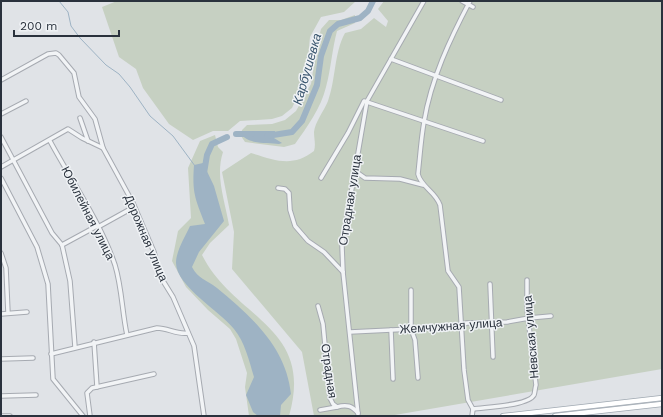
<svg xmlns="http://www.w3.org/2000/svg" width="663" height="417" viewBox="0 0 663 417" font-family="'Work Sans',sans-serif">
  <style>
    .green { fill: #c6d0c2 }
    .water { fill: #9eb3c4 }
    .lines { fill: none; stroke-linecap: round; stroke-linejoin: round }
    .stream { stroke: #9eb3c4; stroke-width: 1 }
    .river { stroke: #9eb3c4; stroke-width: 6 }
    .minor-casing { stroke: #a6aab1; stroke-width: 5.5 }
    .major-casing { stroke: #a0a9b2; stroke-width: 6 }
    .minor { stroke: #f2f4f6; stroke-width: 3.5 }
    .major { stroke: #fff; stroke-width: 4.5 }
    .labels { text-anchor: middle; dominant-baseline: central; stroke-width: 3; stroke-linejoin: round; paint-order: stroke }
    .street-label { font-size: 12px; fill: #2a323d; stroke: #eff2f5 }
    .water-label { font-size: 13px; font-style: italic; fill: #38546d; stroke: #eff2f5 }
  </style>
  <rect width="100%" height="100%" fill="#e0e3e7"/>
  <g class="green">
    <path d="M117 1H356L344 12 321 17 310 37 306 78 292 108 282 116 272 119 240 121 228 131H213L193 140 169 124 143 88 136 69 119 57 102 7Z"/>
    <path d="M384 1H662V369L389 416H314L302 352 232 269 234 232 222 172 251 153C275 160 292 168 314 151 316 144 314 139 314 132 315 122 324 111 328 101 336 79 334 53 345 33L361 29 374 18 386 27 388 21 378 9Z"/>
    <path d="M355 15V23L337 31C332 50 331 68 326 87 321 108 307 127 295 144L284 147 245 142 241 136 242 130 247 125 272 124 285 120 296 111 311 84 317 45 321 29 329 20H341Z"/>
    <path d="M215 135 218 147 223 152C215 176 225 201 229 225L210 243 202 255C234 319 315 326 289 416H249L245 387 247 373 236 339 230 329 208 310 186 287 172 261 178 231 191 218 188 168 200 141Z"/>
  </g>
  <g class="water">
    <path d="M247 131H275L274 138 282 143 279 144C268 142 250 145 242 135Z"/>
    <path d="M203 163 214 186 224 221 199 252 192 267C198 279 207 280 217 288 252 317 286 347 291 394L281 405 280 416H258L253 412 246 395 254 377C249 361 245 342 234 329 221 312 176 286 176 263 176 251 185 237 190 226L205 224C195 198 192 193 194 165Z"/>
  </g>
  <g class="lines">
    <path class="stream" d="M59 1 68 12 71 26 80 38 106 65 119 74 130 87 150 116 173 136 195 166"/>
    <g class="river">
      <path d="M236 134H252"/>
      <path d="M267 136 292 132 302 121 317 85 321 56 330 31 338 24 360 18 368 11 373 1"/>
      <path d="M204 173 207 155 212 144 227 137"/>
    </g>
    <g class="minor-casing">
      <g id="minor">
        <path d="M462 1 473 7"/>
        <path d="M470 1C450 39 431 79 424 122 421 139 420 156 418 174 421 187 435 191 440 205L448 271 459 287 464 370 468 400 473 409"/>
        <path d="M391 59 501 100"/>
        <path d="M1 80 48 54 56 53 59 55 74 73 79 97 95 119 103 148"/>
        <path d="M1 114 26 101"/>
        <path d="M80 118 88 141"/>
        <path d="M1 137 52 233 62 245"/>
        <path d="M50 141C72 182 100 221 115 265 122 288 122 312 127 335"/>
        <path d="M1 167 68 129 82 138 103 148 133 203 154 252 160 276 173 297 194 346 204 416"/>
        <path d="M355 171 365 178 400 179 423 185"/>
        <path d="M1 178 37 247 48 284 53 379 83 416"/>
        <path d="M321 178 348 133 364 101 483 141"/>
        <path d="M278 188 285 189 289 193 290 210 295 226 308 241 324 252 343 272"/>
        <path d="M98 227 134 207"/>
        <path d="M62 245 70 281 75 347"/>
        <path d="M62 245 97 226"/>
        <path d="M1 253 6 268 8 313"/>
        <path d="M490 284 493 357"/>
        <path d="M411 290V329L415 340 418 378"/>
        <path d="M318 306 323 324 330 398 333 404 337 407C347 404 352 406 358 413"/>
        <path d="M1 314 27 312"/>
        <path d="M391 330 393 379"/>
        <path d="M350 332 454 327 467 323 507 322 529 318 551 316"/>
        <path d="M94 342 97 387"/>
        <path d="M51 354 157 328C168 328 177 335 188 333"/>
        <path d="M1 359 33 358"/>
        <path d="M1 396 36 395"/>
        <path d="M473 409C486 407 528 406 534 395 535 392 535 388 536 385L527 309V280"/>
        <path d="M320 410 337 407"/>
        <path d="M358 414 343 272 342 246 367 101 424 1"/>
        <path d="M1 416H10"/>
        <path d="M90 416 87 393 92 388 154 374"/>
        <path d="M472 416 473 409"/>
      </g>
    </g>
    <g class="major-casing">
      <g id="major">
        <path d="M503 416 662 398"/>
        <path d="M555 416 662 404"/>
      </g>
    </g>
    <use href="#minor" class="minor"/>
    <use href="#major" class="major"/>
  </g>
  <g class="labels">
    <g class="street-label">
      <text transform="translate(350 200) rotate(-81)">Отрадная улица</text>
      <text transform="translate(88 213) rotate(63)">Юбилейная улица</text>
      <text transform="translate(146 238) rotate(67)">Дорожная улица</text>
      <text transform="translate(451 326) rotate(-4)">Жемчужная улица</text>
      <text transform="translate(531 337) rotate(-95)">Невская улица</text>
      <text transform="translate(329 371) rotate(82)">Отрадная</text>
    </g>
    <g class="water-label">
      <text transform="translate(307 69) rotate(-74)">Карбушевка</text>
    </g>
  </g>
  <rect width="663" height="417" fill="none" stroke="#2a323d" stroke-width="4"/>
  <path d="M14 30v6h105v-6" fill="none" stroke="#2a323d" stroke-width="2"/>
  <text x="20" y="30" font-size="12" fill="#2a323d" stroke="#eff2f5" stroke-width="3" paint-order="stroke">200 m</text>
</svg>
